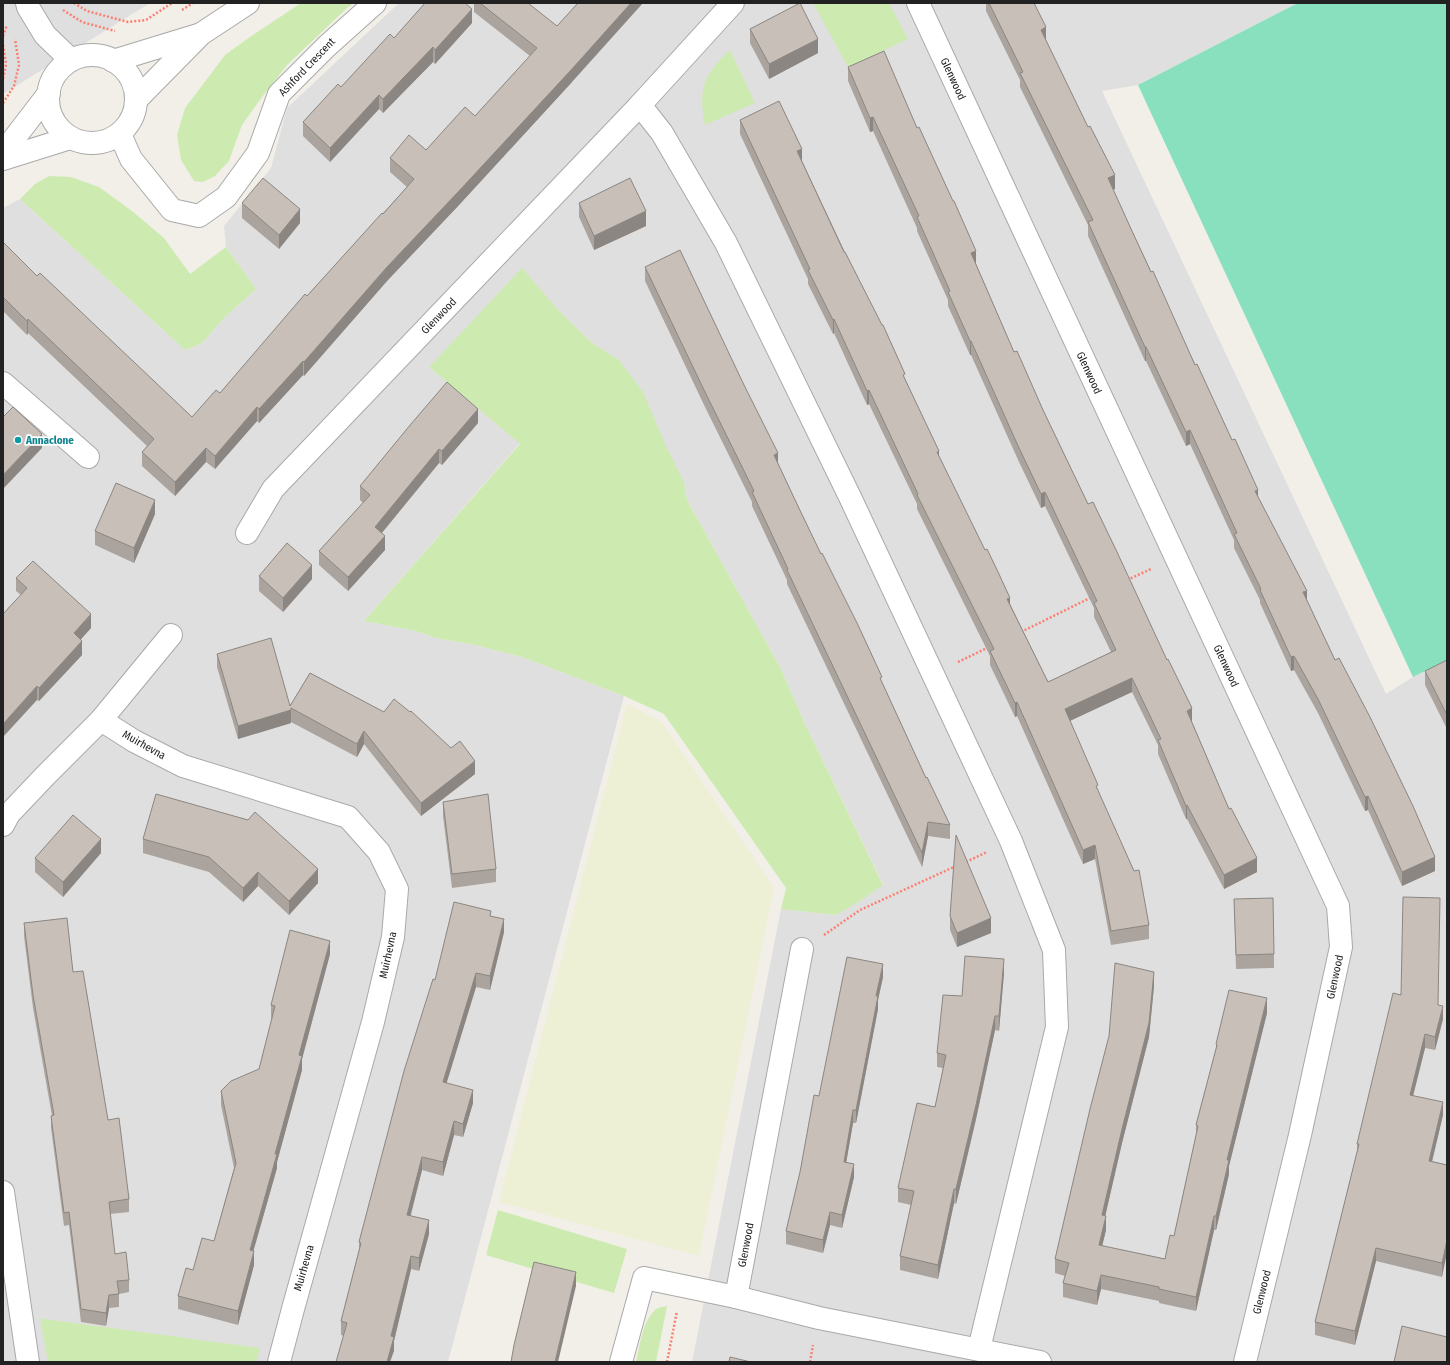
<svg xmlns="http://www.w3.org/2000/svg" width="1450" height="1365" viewBox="0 0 1450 1365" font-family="'Fira Sans Condensed',sans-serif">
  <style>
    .residential { fill: #e0dfdf }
    .farmland { fill: #eef0d5 }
    .grass { fill: #cdebb0 }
    .pitch { fill: #88e0be }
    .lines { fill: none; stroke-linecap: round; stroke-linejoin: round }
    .minor-casing { stroke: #a9a9a9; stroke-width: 24 }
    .tertiary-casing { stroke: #a9a9a9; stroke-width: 24 }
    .path { stroke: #fa8072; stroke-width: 2.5; stroke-dasharray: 2 2; stroke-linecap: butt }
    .minor { stroke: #fff; stroke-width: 22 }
    .tertiary { stroke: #fff; stroke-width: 22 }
    .wall { fill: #aba49e }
    .shaded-wall { fill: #8b8681 }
    .building { fill: #c7bfb8; stroke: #8b8681 }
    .culture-dot { fill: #0f9aa8; stroke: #fff; stroke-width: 1.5 }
    .labels { text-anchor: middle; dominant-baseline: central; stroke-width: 3.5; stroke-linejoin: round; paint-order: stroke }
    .street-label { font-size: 11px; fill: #222; stroke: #fff }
    .culture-label { font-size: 11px; font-weight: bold; fill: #0d838f; stroke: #fff; text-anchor: start }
  </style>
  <rect width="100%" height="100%" fill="#f2efe9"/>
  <g class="residential">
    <path d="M3 3H150L3 94Z"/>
    <path d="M399 3H1298L1138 85 1102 91 1386 694 1413 677 1447 660V1362H692L781 909 836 915 883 884 806 726 781 669 687 500 684 482 619 360 591 342 559 311 429 367 520 443 364 621 416 631 436 638 475 645 522 657 624 696 448 1362H3V208L20 199 185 350 202 343 225 317 256 289 226 247 224 226 271 168 287 108Z"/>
  </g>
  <path class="farmland" d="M627 704 662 722 774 888 699 1256 499 1202Z"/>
  <g class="grass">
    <path d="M301 3H354L347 8 288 64 262 97 242 125 229 161 215 176 203 182 194 181 181 160 177 135 185 108 225 55 247 39Z"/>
    <path d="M813 3H889L908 39 848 67Z"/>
    <path d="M730 50 755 103 705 125C698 89 703 75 730 50Z"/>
    <path d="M49 176 71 177 99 187 132 211 164 238 190 274 226 247 256 289 225 317 202 343 185 350 20 199 35 184Z"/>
    <path d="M522 268 559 311 591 342 619 360 643 392 666 446 684 482 687 500 781 669 806 726 883 885 860 901 836 915 781 909 786 888 664 714 624 696 522 657 475 645 436 638 416 631 364 621 520 444 429 367Z"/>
    <path d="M498 1210 627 1249 614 1293 486 1255Z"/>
    <path d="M667 1306 656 1362H636C640 1346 642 1322 655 1310 658 1307 663 1307 667 1306Z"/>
    <path d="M40 1318 44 1319 260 1348 256 1362H48Z"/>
  </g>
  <path class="pitch" d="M1298 3H1447V660L1413 677 1138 85Z"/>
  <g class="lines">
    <g class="minor-casing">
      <g id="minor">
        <path d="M27 3 28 7 45 35 71 60"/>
        <path d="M918 3 1338 906 1341 947 1300 1135 1245 1362"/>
        <path d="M640 105 662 133 726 243 850 497 1011 841 1054 950 1057 1027 979 1349"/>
        <path d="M120 134 131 159 172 210 199 216 226 197 258 153 279 94 327 46 375 3"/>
        <path d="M3 383 88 457"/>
        <path d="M247 533 273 489 640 105 733 3"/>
        <path d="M101 720 134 741 183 766 348 817 379 852 397 889 393 937 373 1022 293 1309 279 1362"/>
        <path d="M3 825 9 814 45 776 101 720 171 635"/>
        <path d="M802 949 736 1297 819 1318 1040 1362"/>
        <path d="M3 1192 28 1362"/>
        <path d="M621 1362 644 1278 736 1297"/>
      </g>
    </g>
    <g class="tertiary-casing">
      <g id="tertiary">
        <circle cx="92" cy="99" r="44"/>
        <path d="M113 61 198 35"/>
        <path d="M136 100 201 34 248 3"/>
        <path d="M3 153 49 93"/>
        <path d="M3 159 70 138"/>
      </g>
    </g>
    <g class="path">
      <path d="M74 3 87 11 128 22 146 20 172 3"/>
      <path d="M63 10 82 22 115 31"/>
      <path d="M182 10 193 3"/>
      <path d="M3 36 7 25"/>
      <path d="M3 45 6 64 3 79"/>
      <path d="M3 103 14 86 19 65 15 39"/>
      <path d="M1127 580 1151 569"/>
      <path d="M1021 632 1092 597"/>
      <path d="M958 662 989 647"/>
      <path d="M966 862 987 852"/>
      <path d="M824 935 860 910 956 866"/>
      <path d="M667 1362 677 1311"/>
      <path d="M810 1362 813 1345"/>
    </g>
    <use href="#minor" class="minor"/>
    <use href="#tertiary" class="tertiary"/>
  </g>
  <g class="wall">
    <path d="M474 3H528L572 82 459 205 387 281 304 376 303 375 259 423 257 421 215 469 206 462 175 496 142 466V452L147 446 28 333 27 335 3 311V242L37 276 192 417 220 393 307 296 407 187 390 172V158L426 150 475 116 530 56 474 12Z"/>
    <path d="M986 3H1034L1046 40 1115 189 1113 190 1132 231 1435 871 1402 886 1368 810 1365 811 1318 713 1294 670 1291 671 1260 603V600L1234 548V540L1190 444 1186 446 1146 361H1145L1088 236V225L1020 87V80L986 11Z"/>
    <path d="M472 23 435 64 433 62 383 113 379 109 330 162 303 136V122L394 38Z"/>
    <path d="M750 29 818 53 769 79 750 43Z"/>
    <path d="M848 67 976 264 1014 352 1043 410 1192 722 1229 809 1257 872 1224 889 1187 819H1186L1158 754V745L1132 692 1070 721 1098 790 1149 925V939L1111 945 1095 859 1083 864 1017 716 1015 717 990 665V656L917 509V504L869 404 867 405 834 333 833 334 808 284V279L740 134V120L802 161 905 379 939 458 1048 682 1111 652 1094 617V608L1045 506 1041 508 1019 462 971 355H970L948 306V300L917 231V228L873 131 870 132 848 81Z"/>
    <path d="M242 203 300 223 279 249 242 218Z"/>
    <path d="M579 203 646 226 594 250 579 217Z"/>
    <path d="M645 267 778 464 796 502 882 683 926 778 950 825V839L928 836 922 867 787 584V580L752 506V502L705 407 645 281Z"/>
    <path d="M478 423 442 465 439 463 382 533 385 550 348 591 319 565V551L363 503 360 500V486Z"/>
    <path d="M155 514 134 563 95 545V531Z"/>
    <path d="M259 576 312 579 283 612 259 591Z"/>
    <path d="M16 578 91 628 80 640 82 655 39 701 37 700 21 595 16 591Z"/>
    <path d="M217 654 290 706 310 673 475 774 421 816 364 744 357 757 291 722V723L238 739 217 667Z"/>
    <path d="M1447 660V729L1425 685V671Z"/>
    <path d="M443 802 496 869V882L452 888 443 816Z"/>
    <path d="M143 839 318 883 289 915 258 886 243 902 209 872 143 853Z"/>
    <path d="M101 853 63 897 35 872V858Z"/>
    <path d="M1234 899 1274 954V968L1236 969Z"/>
    <path d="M491 916 504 932 490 990 476 987 446 1083 473 1103 463 1137 454 1135 443 1176 422 1170 411 1215 429 1234 419 1271 411 1269 394 1341V1351L341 1335V1321L359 1250V1242L435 980Z"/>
    <path d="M950 916 991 933 957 947 950 930Z"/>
    <path d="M24 923 73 972 108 1120 129 1199V1212L110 1214 115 1254 129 1280V1292L119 1294V1307L109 1308 106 1326 81 1322 69 1225 64 1226 51 1128V1116H52L33 1008 24 936Z"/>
    <path d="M330 954 302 1059V1070L277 1162V1168L253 1251 254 1265 238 1325 178 1309V1296L193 1270 214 1241 234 1168 221 1105V1091L259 1069 272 1018H271V1005Z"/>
    <path d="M1004 973 999 1031 995 1030 976 1119 956 1204 954 1203 938 1279 900 1270V1256L911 1205 898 1202V1188L935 1107 943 1068 937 1067V1053L962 996Z"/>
    <path d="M883 977 878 1000V1009L856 1123H853L846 1163 854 1177 842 1228 830 1225 823 1253 786 1244V1231L819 1096Z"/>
    <path d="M1154 986 1149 1037 1122 1143 1105 1216 1106 1230 1102 1246 1165 1259 1174 1236 1196 1135V1125L1216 1049V1044L1267 1013 1229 1166V1174L1216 1230H1214L1196 1311 1159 1303V1301L1101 1289 1097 1305 1063 1297V1283L1065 1276 1055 1273V1259Z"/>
    <path d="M1439 1005 1443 1019 1435 1050 1425 1048 1413 1095 1443 1115 1432 1161 1447 1165 1442 1277 1376 1261 1355 1345 1315 1335V1322L1357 1152V1144Z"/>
  </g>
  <g class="shaded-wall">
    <path d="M631 3H643L572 82 459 205 387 281 304 376V362L387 267Z"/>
    <path d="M472 9V23L435 64V50Z"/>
    <path d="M1046 27V41L1041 30Z"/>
    <path d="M818 39V53L769 79V64Z"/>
    <path d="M433 47V62L383 113V99Z"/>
    <path d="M379 95V109L330 162V148Z"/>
    <path d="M873 117V131L870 132V118Z"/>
    <path d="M802 149V163L797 151Z"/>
    <path d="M1115 175V189L1108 192V178Z"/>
    <path d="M300 209V223L279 249V235Z"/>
    <path d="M646 211V226L594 250V236Z"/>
    <path d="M976 251V265L971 253Z"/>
    <path d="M28 319V333L27 335V321Z"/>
    <path d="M834 319V333L833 334V320Z"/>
    <rect x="970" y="341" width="1" height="14"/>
    <rect x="1145" y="347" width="1" height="14"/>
    <path d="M303 361V375L259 423V409Z"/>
    <path d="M869 390V404L867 405V391Z"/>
    <path d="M257 407V421L215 469V456Z"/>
    <path d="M478 409V423L442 465V451Z"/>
    <path d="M1190 430V444L1186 446V432Z"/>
    <path d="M42 434V448L3 489V475Z"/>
    <path d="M206 448V462L175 496V482Z"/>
    <path d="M439 449V463L375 541V527Z"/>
    <path d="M939 451V465L937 452Z"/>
    <path d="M778 453V468L774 455Z"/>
    <path d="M1258 490V504L1255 491Z"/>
    <path d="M1045 492V506L1041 508V494Z"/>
    <path d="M155 500V514L134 563V548Z"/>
    <path d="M385 536V550L348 591V577Z"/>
    <path d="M312 565V579L283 612V598Z"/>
    <path d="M1307 591V605L1303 592Z"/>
    <path d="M1010 598V612L1007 599Z"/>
    <path d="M91 614V628L74 647V633Z"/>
    <path d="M82 641V655L39 701V688Z"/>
    <path d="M1294 656V670L1291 671V657Z"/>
    <path d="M1132 678V692L1065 723V709Z"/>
    <path d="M37 686V700L3 737V724Z"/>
    <path d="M1017 702V716L1015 717V703Z"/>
    <path d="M1192 708V722L1187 711Z"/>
    <path d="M291 710V723L238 739V726Z"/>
    <path d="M364 731V744L357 757V744Z"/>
    <path d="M475 761V774L421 816V803Z"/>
    <path d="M1368 796V810L1365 811V797Z"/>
    <path d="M1187 805V819H1186V806Z"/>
    <path d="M928 822V836L922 867V853Z"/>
    <path d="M101 839V853L63 897V882Z"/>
    <path d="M1095 845V859L1083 864V850Z"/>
    <path d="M1435 857V871L1402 886V872Z"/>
    <path d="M1257 858V872L1224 889V875Z"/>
    <path d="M318 869V883L289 915V901Z"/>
    <path d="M258 872V886L243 902V888Z"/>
    <path d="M991 918V933L957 947V933Z"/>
    <path d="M504 919V932L490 990V976Z"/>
    <path d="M330 941V954L302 1059V1070L277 1162V1168L250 1263V1250L275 1154 299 1055Z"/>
    <path d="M1004 959V973L999 1031V1016Z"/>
    <path d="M883 964V977L878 1000V1009L856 1123V1110L876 996Z"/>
    <path d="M1154 972V986L1149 1037 1122 1143 1102 1230V1215Z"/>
    <path d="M476 973V987L443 1095V1082Z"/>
    <path d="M1267 998V1013L1229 1166V1174L1216 1230V1216L1227 1160Z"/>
    <path d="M1443 1006V1019L1435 1050V1037Z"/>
    <path d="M995 1016V1030L976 1119 956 1204V1189Z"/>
    <path d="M1425 1034V1048L1410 1108V1095Z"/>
    <path d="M473 1090V1103L463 1137V1124Z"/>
    <path d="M1443 1102V1115L1429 1174V1161Z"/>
    <path d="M853 1110V1123L844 1175V1162Z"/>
    <path d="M454 1121V1135L443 1176V1162Z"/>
    <path d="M422 1157V1170L407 1228V1215Z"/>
    <path d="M854 1164V1177L842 1228V1215Z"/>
    <path d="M954 1189V1203L938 1279V1265Z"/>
    <path d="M830 1212V1225L823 1253V1240Z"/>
    <path d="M1106 1216V1230L1099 1259V1245Z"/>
    <path d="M1214 1216V1230L1196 1311V1297Z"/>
    <path d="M429 1220V1234L419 1271V1258Z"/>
    <path d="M1447 1240V1253L1442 1277V1263Z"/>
    <path d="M1376 1248V1261L1355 1345V1331Z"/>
    <path d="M254 1251V1265L238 1325V1311Z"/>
    <path d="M411 1256V1269L394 1341V1351L390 1362H387L391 1336Z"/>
    <path d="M576 1272V1286L558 1362H555Z"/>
    <path d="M1101 1275V1289L1097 1305V1291Z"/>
    <path d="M109 1295V1308L106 1326V1313Z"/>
  </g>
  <g class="building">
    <path d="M425 3H465L472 9 435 50 433 47 383 99 379 95 330 148 303 122 338 84 341 87 390 34 394 38Z"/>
    <path d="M480 3H528L557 26 578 3H631L572 69 459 191 387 267 304 362 303 361 259 409 257 407 215 456 206 448 175 482 142 452 154 439 28 319 27 321 3 297V242L37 276 40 273 192 417 216 390 220 393 305 294 307 296 382 213 383 214 414 179 390 158 409 135 426 150 465 107 475 116 537 48Z"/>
    <path d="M800 3 818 39 769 64 750 29Z"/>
    <path d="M989 3H1034L1046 27 1041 30 1088 127 1090 126 1115 175 1108 178 1132 231 1151 272 1153 271 1195 365 1197 364 1232 440 1235 439 1258 490 1255 491 1307 591 1303 592 1335 660 1339 658 1370 717 1413 806 1435 857 1402 872 1368 796 1365 797 1318 699 1294 656 1291 657 1260 590 1261 589 1234 534 1237 533 1190 430 1186 432 1146 347H1145L1088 222 1093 220 1020 73 1023 72Z"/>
    <path d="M884 51 917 128 919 127 953 201H954L976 251 971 253 1014 352 1017 351 1043 410 1088 504 1093 502 1117 552 1167 660 1168 659 1192 708 1187 711 1229 809 1231 808 1257 858 1224 875 1187 805 1186 806 1158 740 1161 739 1132 678 1065 709 1098 785 1096 786 1134 871 1139 870 1149 925 1111 931 1095 845 1083 850 1017 702 1015 703 990 651 994 649 917 495 918 494 869 390 867 391 834 319 833 320 808 270 810 269 740 120 779 101 802 149 797 151 844 252H845L882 325H883L905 374 903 375 939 451 937 452 985 550 987 549 999 574 1010 598 1007 599 1048 682 1116 650 1094 603 1097 601 1045 492 1041 494 1019 448 971 341H970L948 292 950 291 917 217 919 216 873 117 870 118 848 67Z"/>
    <path d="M263 178 300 209 279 235 242 203Z"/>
    <path d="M630 178 646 211 594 236 579 203Z"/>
    <path d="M680 250 744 385 778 453 774 455 796 502 821 554 822 553 858 625 882 677 880 678 926 778 927 777 950 825 928 822 922 853 787 570 788 569 752 492 754 491 705 392 645 267Z"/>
    <path d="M447 382 478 409 442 451 439 449 375 527 385 536 348 577 319 551 370 495 360 486 411 424Z"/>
    <path d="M13 407 42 434 3 475V417Z"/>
    <path d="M116 483 155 500 134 548 95 531Z"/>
    <path d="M287 543 312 565 283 598 259 576Z"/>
    <path d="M33 561 91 614 74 633 82 641 39 688 37 686 3 724V614L27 588 16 578Z"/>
    <path d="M271 638 290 706 310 673 384 712 394 699 410 712 411 711 451 748 460 741 475 761 421 803 364 731 357 744 291 708V710L238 726 217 654Z"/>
    <path d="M1447 660V715L1425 671Z"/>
    <path d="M156 794 248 820 255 812 318 869 289 901 258 872 243 888 209 857 143 839Z"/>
    <path d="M488 794 496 869 452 874 443 802Z"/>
    <path d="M73 815 101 839 63 882 35 858Z"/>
    <path d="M956 835 991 918 957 933 950 916Z"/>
    <path d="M1403 897 1440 898 1438 1005 1443 1006 1435 1037 1425 1034 1410 1095 1443 1102 1429 1161 1447 1165V1240L1442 1263 1376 1248 1355 1331 1315 1322 1359 1144H1357L1393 993 1401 995Z"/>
    <path d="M1273 898 1274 954 1236 955 1234 899Z"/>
    <path d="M454 902 491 911 490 916 504 919 490 976 476 973 443 1082 473 1090 463 1124 454 1121 443 1162 422 1157 407 1215 429 1220 419 1258 411 1256 391 1336 394 1337 387 1362H336L347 1323 341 1321 361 1243 359 1242 404 1071 433 979 435 980Z"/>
    <path d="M67 918 73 972 83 971 108 1120 119 1118 129 1199 109 1202 115 1254 126 1252 129 1280 117 1281 119 1294 109 1295 106 1313 81 1309 69 1212 64 1213 51 1116 54 1115 33 995 24 923Z"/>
    <path d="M290 930 330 941 299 1055 302 1056 275 1154H277L250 1250 254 1251 238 1311 178 1296 186 1268 193 1270 202 1238 214 1241 236 1163 221 1091 231 1081 259 1069 275 1006 271 1005Z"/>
    <path d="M965 956 1004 959 999 1016H995L976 1105 956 1189H954L938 1265 900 1256 914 1191 898 1188 917 1103 935 1107 946 1055 937 1053 943 995 962 996Z"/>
    <path d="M847 957 883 964 876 996H878L856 1110H853L844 1162 854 1164 842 1215 830 1212 823 1240 786 1231 800 1172 814 1095 819 1096Z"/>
    <path d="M1115 963 1154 972 1149 1023 1122 1129 1102 1215 1106 1216 1099 1245 1165 1259 1170 1235 1174 1236 1198 1126 1196 1125 1217 1045 1216 1044 1229 990 1267 998 1227 1160H1229L1216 1216H1214L1196 1297 1159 1289V1287L1101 1275 1097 1291 1063 1283 1069 1263 1055 1259 1090 1109 1109 1036Z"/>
    <path d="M534 1262 576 1272 555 1362H511L514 1345Z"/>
    <path d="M1402 1326 1447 1337V1362H1394Z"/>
    <path d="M730 1357 751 1362H729Z"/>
  </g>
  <circle class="culture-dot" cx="18" cy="440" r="4"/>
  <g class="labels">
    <g class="street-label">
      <text transform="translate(307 67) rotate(-46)">Ashford Crescent</text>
      <text transform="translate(953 79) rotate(65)">Glenwood</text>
      <text transform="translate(439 316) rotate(-46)">Glenwood</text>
      <text transform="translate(1089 373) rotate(65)">Glenwood</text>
      <text transform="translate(1226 666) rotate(65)">Glenwood</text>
      <text transform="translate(144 745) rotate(29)">Muirhevna</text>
      <text transform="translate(388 955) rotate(-78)">Muirhevna</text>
      <text transform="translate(1335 977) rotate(-78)">Glenwood</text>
      <text transform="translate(746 1245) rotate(-79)">Glenwood</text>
      <text transform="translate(304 1268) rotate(-74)">Muirhevna</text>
      <text transform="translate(1262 1292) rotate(-76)">Glenwood</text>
    </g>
    <g class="culture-label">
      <text x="26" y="440">Annaclone</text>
    </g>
  </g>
  <rect width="1450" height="1365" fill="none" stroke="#222222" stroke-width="8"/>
</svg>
